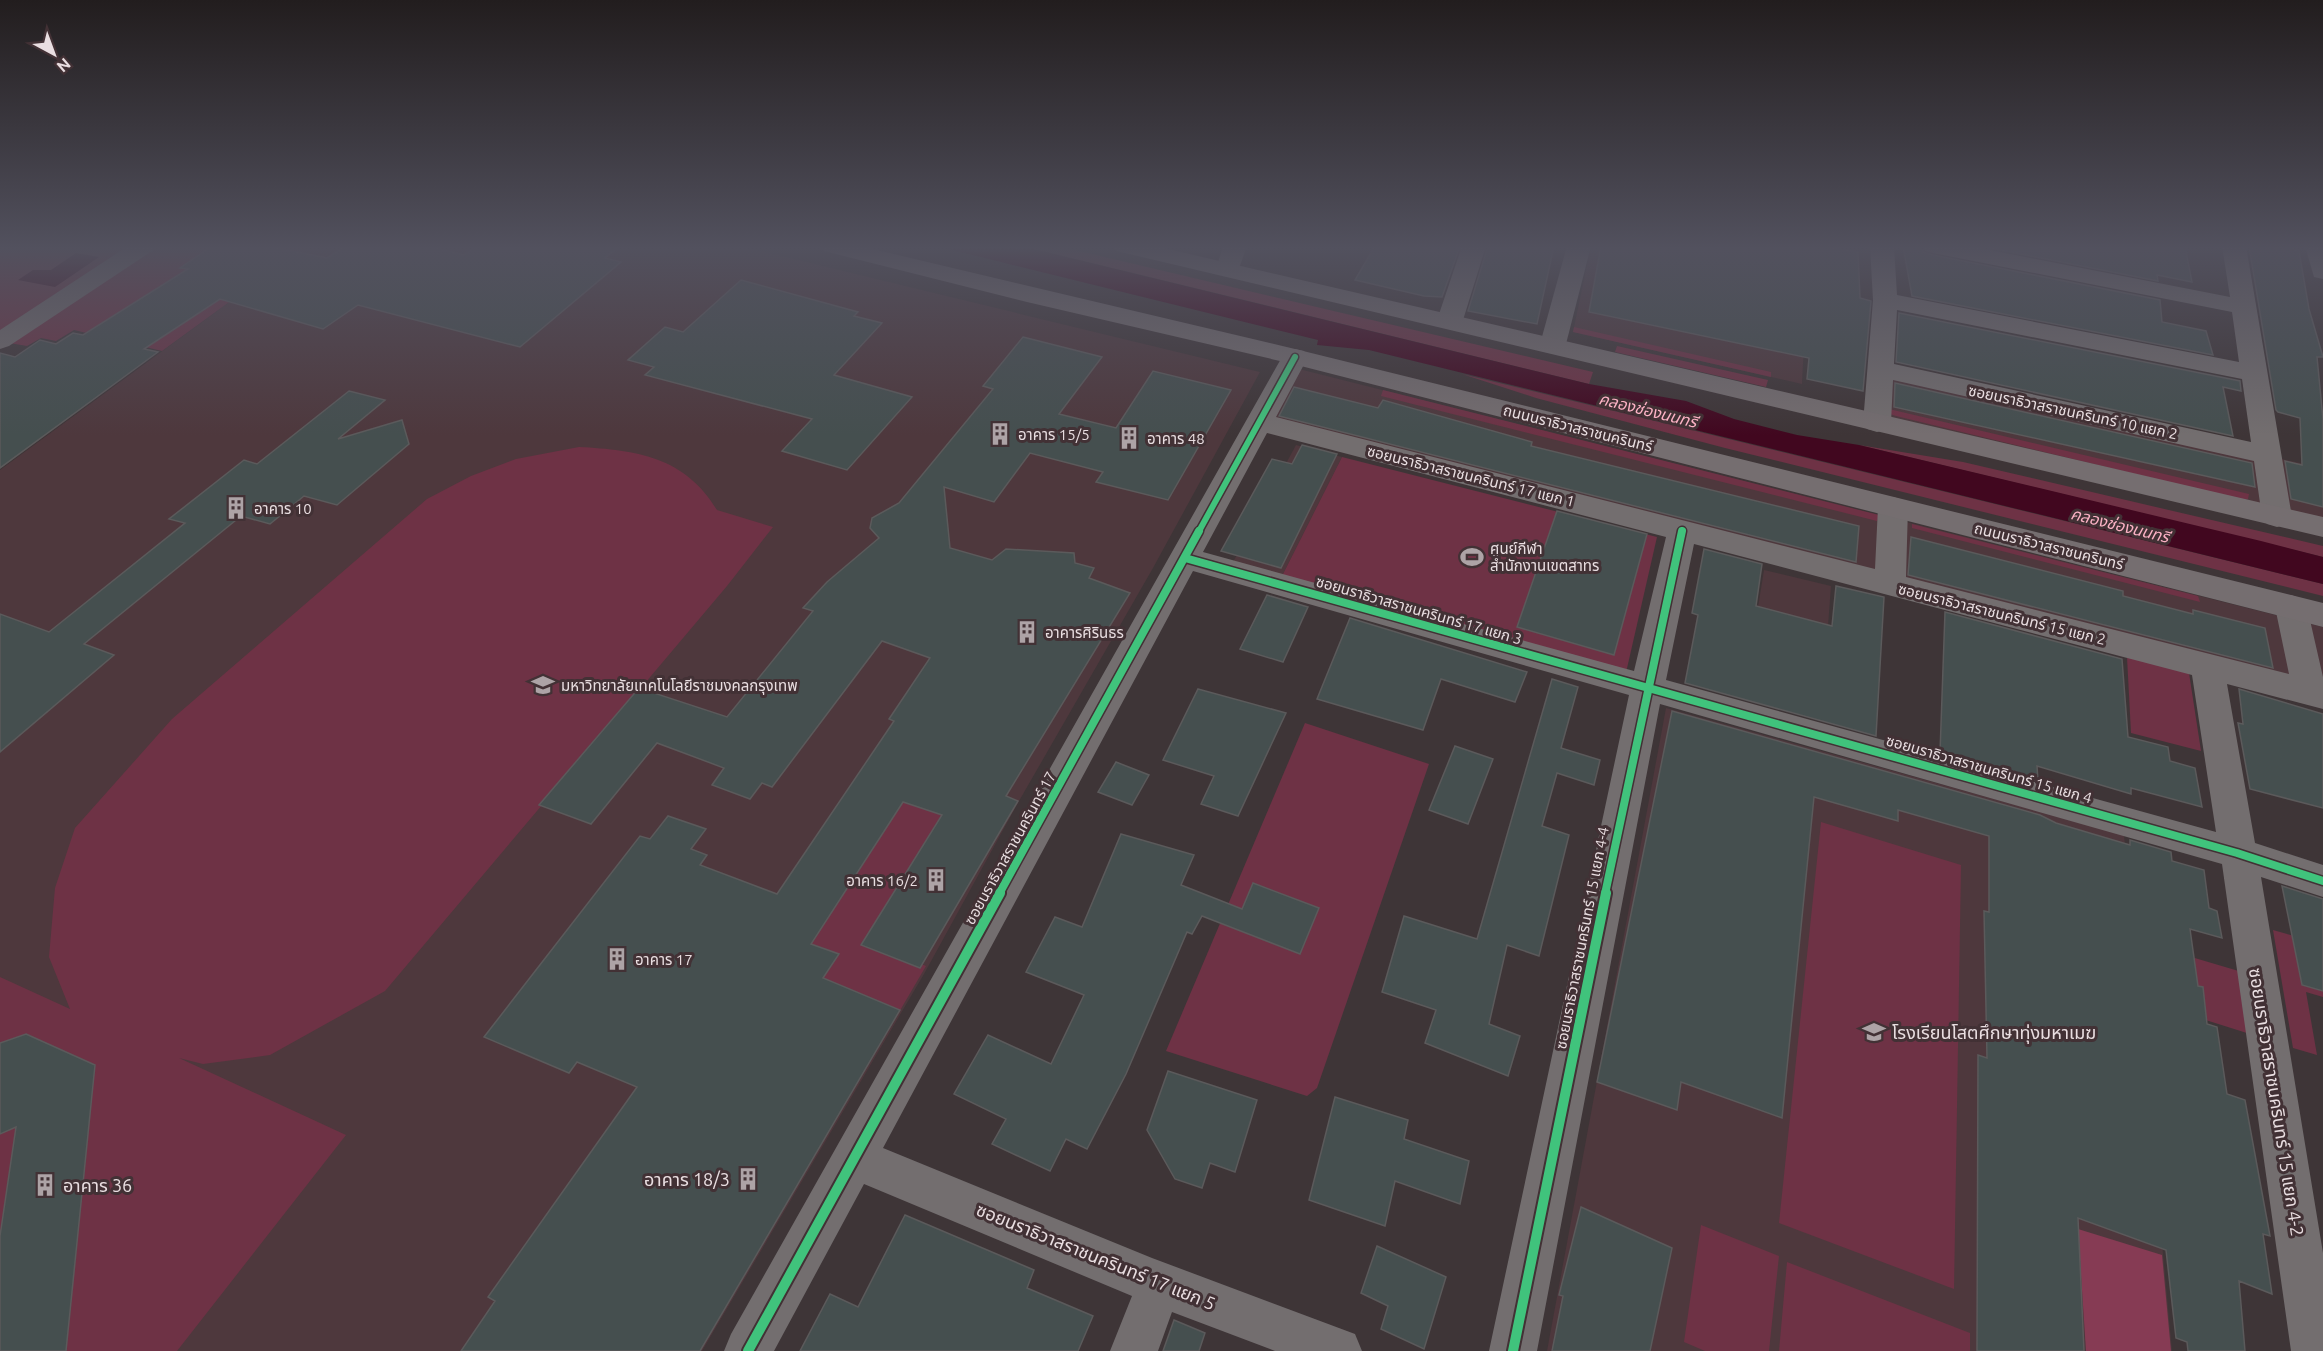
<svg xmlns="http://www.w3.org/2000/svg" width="2323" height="1351" viewBox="0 0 2323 1351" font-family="Ubuntu,'Noto Sans Thai',sans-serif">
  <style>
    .built { fill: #4e383d }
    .green { fill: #6e3245 }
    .forest { fill: #863b54 }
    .water { fill: #41071f }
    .building { fill: #454f4f; stroke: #5b5a5b; stroke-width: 1.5 }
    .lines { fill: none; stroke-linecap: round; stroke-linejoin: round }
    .minor { fill: #736e6f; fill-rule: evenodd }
    .major { fill: #756e70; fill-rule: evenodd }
    .cycleway-far2-casing { stroke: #423135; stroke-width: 9 }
    .cycleway-far1-casing { stroke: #423135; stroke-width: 11 }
    .cycleway-casing { stroke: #423135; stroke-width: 14 }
    .cycleway-far2 { stroke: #40c37c; stroke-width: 6 }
    .cycleway-far1 { stroke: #40c37c; stroke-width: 8 }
    .cycleway { stroke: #40c37c; stroke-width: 10 }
    .labels { text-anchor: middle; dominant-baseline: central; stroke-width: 6; stroke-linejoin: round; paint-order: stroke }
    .street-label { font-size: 15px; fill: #e9dee1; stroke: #423135 }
    .poi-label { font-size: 15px; fill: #e9dee1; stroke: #423135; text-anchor: start }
    .water-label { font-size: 16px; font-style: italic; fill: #fcb2c5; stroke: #423135 }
    .near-poi-label { font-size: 18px; fill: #e9dee1; stroke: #423135; text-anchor: start }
    .near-street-label { font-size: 18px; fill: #e9dee1; stroke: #423135 }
  </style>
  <rect width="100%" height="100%" fill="#3e3537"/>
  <g class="built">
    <path d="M306 246H740L1260 372 1153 568 1019 801 924 974 702 1351H0V470Z"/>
    <path d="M1591 246H1809L1802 384 1573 332Z"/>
    <path d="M1299 369 2323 627V695L1265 429Z"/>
    <path d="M1882 373 2323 468V520L1882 416Z"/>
    <path d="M1296 445 1342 457 1281 578 1232 564Z"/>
    <path d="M1764 570 1831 586 1826 653 1754 632Z"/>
    <path d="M1666 708 2124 835 2172 1351H1547Z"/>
  </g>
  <g class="green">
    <path d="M0 246H135L0 334Z"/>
    <path d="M157 246H306L162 351 74 330 56 341 41 338 27 346 9 343Z"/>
    <path d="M1028 246H1058L1593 372 1589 384 1026 247Z"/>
    <path d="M1574 327 1771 372V377L1573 332Z"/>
    <path d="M1617 346 1768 380 1766 387 1615 352Z"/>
    <path d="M1462 374 2323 584V596L1725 448 1536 398Z"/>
    <path d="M1383 390 1879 515 1877 521 1381 396Z"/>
    <path d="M1889 409 2249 494 2248 499 2242 500 1896 416 1890 414Z"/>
    <path d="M1859 445 1963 462 2323 546V557Z"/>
    <path d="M579 447C637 450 685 457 717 510L773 527 727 586 385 991 270 1055 203 1064 179 1058 346 1135 177 1351H0V977L70 1009 49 957 55 888 75 828 172 719 427 499 471 476 516 459Z"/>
    <path d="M1342 457 1657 537 1625 677 1281 578Z"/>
    <path d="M1912 524 2198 596 2200 602 1912 528Z"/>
    <path d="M2127 657 2189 673 2201 751 2131 733Z"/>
    <path d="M1305 723 1429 764 1317 1088 1307 1096 1166 1051Z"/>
    <path d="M891 795 966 817 872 943 926 966 895 1019 783 980Z"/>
    <path d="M1821 822 1961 865 1954 1289 1779 1223Z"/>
    <path d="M2273 930 2323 944V997L2306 992 2317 1055 2293 1048Z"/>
    <path d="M2134 940 2242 972 2250 1034 2139 999Z"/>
    <path d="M1701 1225 1779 1256 1769 1351H1705L1684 1342Z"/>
    <path d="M1787 1262 1970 1333V1351H1779Z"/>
  </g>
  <path class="forest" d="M2078 1229 2162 1255 2171 1351H2086Z"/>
  <g class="water">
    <path d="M936 246H1021L1589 384 1686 401 1734 419 1797 435 1859 445 2261 541 2323 557V584L1369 350 1317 345 1318 340Z"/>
    <path d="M76 253 99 257 55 287 18 280 33 270H51Z"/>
  </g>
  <g class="building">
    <path d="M212 246H267L327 258 346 246H428L464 255 477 246H620L605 258 621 262 520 347 358 305 323 329 220 299 144 349 158 352 0 468V353L15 357 40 340 56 344 73 333 83 335 188 269 180 268Z"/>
    <path d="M1375 246H1460L1442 297 1424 296 1355 280Z"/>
    <path d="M1488 246H1554L1537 324 1468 311Z"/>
    <path d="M1601 246H1819L1858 252 1860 298 1871 301 1863 391 1807 379 1809 358 1589 312Z"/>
    <path d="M1903 246H1919L1923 252 1933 255 2160 300 2162 322 2206 331 2213 355 1912 296Z"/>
    <path d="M1980 246H2185L2192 282 2157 275 2158 281Z"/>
    <path d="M2249 246H2293L2294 250 2299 251 2309 309 2323 357H2317L2323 419V507L2291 499 2285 461 2302 465 2300 418 2278 412 2276 410Z"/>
    <path d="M741 280 858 312 854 316 882 323 834 375 912 397 847 470 782 451 812 419 645 375 654 367 628 360 665 327 683 332Z"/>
    <path d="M1899 313 2240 381 2241 391 2223 387 2233 436 1896 362Z"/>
    <path d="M1023 337 1102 357 1059 414 1116 428 1153 371 1231 390 1168 500 1096 482 1103 472 1030 453 994 502 944 487 950 548 992 560 1006 549 1074 553 1075 563 1094 568 1089 578 1130 593 1006 796 1018 801 920 968 861 945 942 815 903 802 811 944 839 954 823 978 900 1010 700 1351H461L495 1301 488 1297 637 1087 577 1062 569 1073 484 1037 640 836 650 839 668 816 706 829 691 849 707 855 700 865 777 894 894 721 889 719 930 658 882 641 772 787 762 783 750 799 712 785 724 768 657 743 591 824 539 805 639 688 727 717 813 611 803 608 827 582 879 538 870 528 872 518 899 503 993 389 983 386Z"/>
    <path d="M1895 383 2252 463 2255 487 1894 407Z"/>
    <path d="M1294 387 1378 408 1383 400 1532 442 1531 446 1859 526 1856 562 1279 416Z"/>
    <path d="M349 391 385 400 338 439 402 420 409 444 337 505 304 496 270 524 241 516 84 644 114 655 0 752V614L49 632 185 523 169 519 244 460 257 464Z"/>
    <path d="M1302 445 1337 454 1281 568 1221 551 1272 459 1292 464Z"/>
    <path d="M1557 511 1647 534 1614 655 1517 627Z"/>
    <path d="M1911 537 2123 591V596L2193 614V610L2265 628 2273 668 1908 575Z"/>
    <path d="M1704 549 1762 564 1756 606 1832 626 1836 586 1884 597 1876 736 1685 683 1698 615 1692 613Z"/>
    <path d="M1267 595 1308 607 1283 662 1240 649Z"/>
    <path d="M1945 612 2122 659 2128 737 2168 747 2170 761 2195 768 2202 807 2131 788V794L2037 766 2038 781 1940 753Z"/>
    <path d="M1350 618 1527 672 1515 702 1441 679 1423 730 1317 699Z"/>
    <path d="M1552 679 1578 687 1561 748 1600 760 1594 785 1557 773 1542 826 1569 835 1539 956 1507 945 1489 1024 1520 1036 1508 1076 1425 1043 1436 1010 1382 992 1404 916 1477 939Z"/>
    <path d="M1198 689 1286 713 1238 816 1201 804 1214 776 1163 760Z"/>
    <path d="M2239 689 2323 714V808L2250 789 2238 723 2243 724Z"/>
    <path d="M1672 711 2040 815 2056 823 2130 845V840L2171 852 2172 861 2204 870 2209 908 2217 911 2222 938 2190 929 2198 986 2203 987 2207 1024 2217 1027 2227 1094 2245 1100 2270 1236 2263 1234 2272 1294 2239 1281 2245 1351H2188L2187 1342 2176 1338 2166 1250 2078 1218 2084 1351H1977L1978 1055 1987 1058 1984 911 1989 912V836L1898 810V821L1814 797 1782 1118 1681 1082 1677 1110 1597 1082Z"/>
    <path d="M1455 746 1493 759 1468 824 1429 810Z"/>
    <path d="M1116 762 1149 775 1132 805 1098 792Z"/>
    <path d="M1121 834 1194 855 1181 885 1242 909 1253 883 1319 908 1300 954 1202 916 1192 934 1187 932 1126 1074 1087 1149 1066 1139 1050 1171 992 1144 1006 1119 954 1094 988 1035 1051 1064 1084 995 1026 972 1055 917 1082 927Z"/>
    <path d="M2282 886 2323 899V991L2302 985Z"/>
    <path d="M26 1034 95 1065 66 1351H0V1236L16 1127 0 1134V1043Z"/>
    <path d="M1168 1071 1257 1100 1235 1172 1210 1163 1202 1188 1175 1179 1147 1130Z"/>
    <path d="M1335 1097 1408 1120 1404 1139 1469 1161 1460 1204 1395 1181 1385 1226 1309 1200Z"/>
    <path d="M1581 1207 1672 1248 1650 1351H1552L1563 1296 1559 1295Z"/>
    <path d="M905 1215 1034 1270 1027 1288 1093 1316 1078 1351H800L830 1294 858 1307Z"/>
    <path d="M1377 1246 1446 1277 1424 1349 1381 1329 1388 1306 1361 1293Z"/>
    <path d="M1174 1320 1205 1333 1199 1351H1163Z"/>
  </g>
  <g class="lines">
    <g class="minor">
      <path d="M128 246H156L152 251 9 346 0 349V330Z"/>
      <path d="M1223 246H1247L1237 274 1228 276 1219 274 1216 269Z"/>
      <path d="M1462 246H1486L1463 320 1459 325 1450 328 1441 325 1437 320Z"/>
      <path d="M1567 246H1591L1566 344 1562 349 1553 352 1544 349 1540 344Z"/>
      <path d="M1870 246H1894L1897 295 2239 362 2232 312 1933 253 1925 251 1921 246H1969L2230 297 2222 246H2246L2292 517 2287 524 2277 527 2267 524 2262 517 2254 461 1893 380 1891 423 1887 429 1877 432 1867 429 1863 423 1873 300ZM1897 310 2242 379 2251 442 1894 364Z"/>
      <path d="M2305 246H2323V279L2314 277Z"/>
      <path d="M1295 349 1304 351 1308 357 1276 417 1875 569 1878 507 1883 500 1893 497 1903 500 1908 507 1906 577 2289 674 2275 607 2280 599 2291 595 2302 599 2307 607 2323 677V709L2227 684 2255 843 2323 865V897L2261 877 2323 1253V1351H2291L2222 864 1660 704 1537 1351H1489L1629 695 1193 571 883 1148 1152 1258 1355 1334 1362 1351H1275L1172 1312 1158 1351H1110L1132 1296 864 1184 774 1351H724L731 1334 1282 357 1286 351ZM1267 433 1666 537 1634 671 1203 552ZM1694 544 2192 675 2216 832 1666 680Z"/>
    </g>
    <g class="major">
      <path d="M820 246H860L1295 349 2323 603V627L1293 364 1027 302 824 251Z"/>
      <path d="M1113 246H1155L2323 517V537L1125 253 1117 251Z"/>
    </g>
    <g class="cycleway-far2-casing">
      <path id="cycleway-far2" d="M1198 533 1295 357"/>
    </g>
    <g class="cycleway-far1-casing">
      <g id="cycleway-far1">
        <path d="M1185 558 2237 853 2323 881"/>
        <path d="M999 894 1199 531"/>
        <path d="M1605 894 1682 531"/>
      </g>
    </g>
    <g class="cycleway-casing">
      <g id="cycleway">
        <path d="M748 1351 1000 893"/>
        <path d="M1513 1351 1606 893"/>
      </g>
    </g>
    <use href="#cycleway-far2" class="cycleway-far2"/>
    <use href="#cycleway-far1" class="cycleway-far1"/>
    <use href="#cycleway" class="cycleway"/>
  </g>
  <linearGradient id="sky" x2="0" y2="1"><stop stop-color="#221d1e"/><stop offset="0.57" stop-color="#52515e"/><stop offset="1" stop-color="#52515e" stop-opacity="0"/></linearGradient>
  <rect width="2323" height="435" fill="url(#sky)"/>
  <defs>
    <g id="building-bare" transform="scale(1.8)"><path d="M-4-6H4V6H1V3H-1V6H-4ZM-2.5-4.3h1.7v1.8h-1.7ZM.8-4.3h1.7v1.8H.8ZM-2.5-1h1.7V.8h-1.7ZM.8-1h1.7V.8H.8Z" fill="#ada3a6" stroke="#423135" stroke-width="2.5" paint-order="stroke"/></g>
    <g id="stadium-bare" transform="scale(1.8)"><path d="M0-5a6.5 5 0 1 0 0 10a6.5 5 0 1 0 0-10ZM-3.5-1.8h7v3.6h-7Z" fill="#ada3a6" stroke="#423135" stroke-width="2.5" paint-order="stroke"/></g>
    <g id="university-bare" transform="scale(1.8)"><path d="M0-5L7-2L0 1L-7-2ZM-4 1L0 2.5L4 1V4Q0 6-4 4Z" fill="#ada3a6" stroke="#423135" stroke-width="2.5" paint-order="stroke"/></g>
    <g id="school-bare" transform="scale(1.8)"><path d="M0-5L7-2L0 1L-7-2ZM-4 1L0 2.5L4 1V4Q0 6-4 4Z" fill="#ada3a6" stroke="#423135" stroke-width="2.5" paint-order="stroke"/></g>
  </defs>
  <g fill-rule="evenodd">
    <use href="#building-bare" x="1000" y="434"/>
    <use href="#building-bare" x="1129" y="438"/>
    <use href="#building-bare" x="236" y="508"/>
    <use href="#stadium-bare" x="1472" y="557"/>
    <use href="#building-bare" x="1027" y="632"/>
    <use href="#university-bare" x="543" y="685"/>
    <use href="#building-bare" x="936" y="880"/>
    <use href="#building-bare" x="617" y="959"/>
    <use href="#school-bare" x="1874" y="1032"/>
    <use href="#building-bare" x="748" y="1179"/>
    <use href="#building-bare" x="45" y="1185"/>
  </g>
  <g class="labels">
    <g class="street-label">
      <text transform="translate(2073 412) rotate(12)">ซอยนราธิวาสราชนครินทร์ 10 แยก 2</text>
      <text transform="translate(1578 428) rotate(14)">ถนนนราธิวาสราชนครินทร์</text>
      <text transform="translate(1471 476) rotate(14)">ซอยนราธิวาสราชนครินทร์ 17 แยก 1</text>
      <text transform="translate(2049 546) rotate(14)">ถนนนราธิวาสราชนครินทร์</text>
      <text transform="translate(1419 610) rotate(16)">ซอยนราธิวาสราชนครินทร์ 17 แยก 3</text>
      <text transform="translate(2002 614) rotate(14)">ซอยนราธิวาสราชนครินทร์ 15 แยก 2</text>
      <text transform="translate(1989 769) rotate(16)">ซอยนราธิวาสราชนครินทร์ 15 แยก 4</text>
      <text transform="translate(1010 848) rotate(-61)">ซอยนราธิวาสราชนครินทร์ 17</text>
      <text transform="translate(1582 938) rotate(-79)">ซอยนราธิวาสราชนครินทร์ 15 แยก 4-4</text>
    </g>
    <g class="poi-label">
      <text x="1018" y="434">อาคาร 15/5</text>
      <text x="1147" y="438">อาคาร 48</text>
      <text x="254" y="508">อาคาร 10</text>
      <text x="1490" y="548">ศูนย์กีฬา<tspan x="1490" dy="17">สำนักงานเขตสาทร</tspan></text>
      <text x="1045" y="632">อาคารศิรินธร</text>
      <text x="561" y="685">มหาวิทยาลัยเทคโนโลยีราชมงคลกรุงเทพ</text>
      <text x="918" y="880" text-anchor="end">อาคาร 16/2</text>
      <text x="635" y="959">อาคาร 17</text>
    </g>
    <g class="water-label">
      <text transform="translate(1648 410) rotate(14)">คลองช่องนนทรี</text>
      <text transform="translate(2120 525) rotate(14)">คลองช่องนนทรี</text>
    </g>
    <g class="near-poi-label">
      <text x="1892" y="1032">โรงเรียนโสตศึกษาทุ่งมหาเมฆ</text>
      <text x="730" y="1179" text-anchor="end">อาคาร 18/3</text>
      <text x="63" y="1185">อาคาร 36</text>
    </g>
    <g class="near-street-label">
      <text transform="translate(2277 1102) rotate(81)">ซอยนราธิวาสราชนครินทร์ 15 แยก 4-2</text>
      <text transform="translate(1096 1256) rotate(22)">ซอยนราธิวาสราชนครินทร์ 17 แยก 5</text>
    </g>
  </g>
  <g transform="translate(54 54) rotate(139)" stroke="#423135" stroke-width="4.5" paint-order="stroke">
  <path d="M0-4.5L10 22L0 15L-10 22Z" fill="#e9dee1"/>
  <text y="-9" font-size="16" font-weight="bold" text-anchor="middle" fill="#e9dee1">N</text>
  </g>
</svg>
